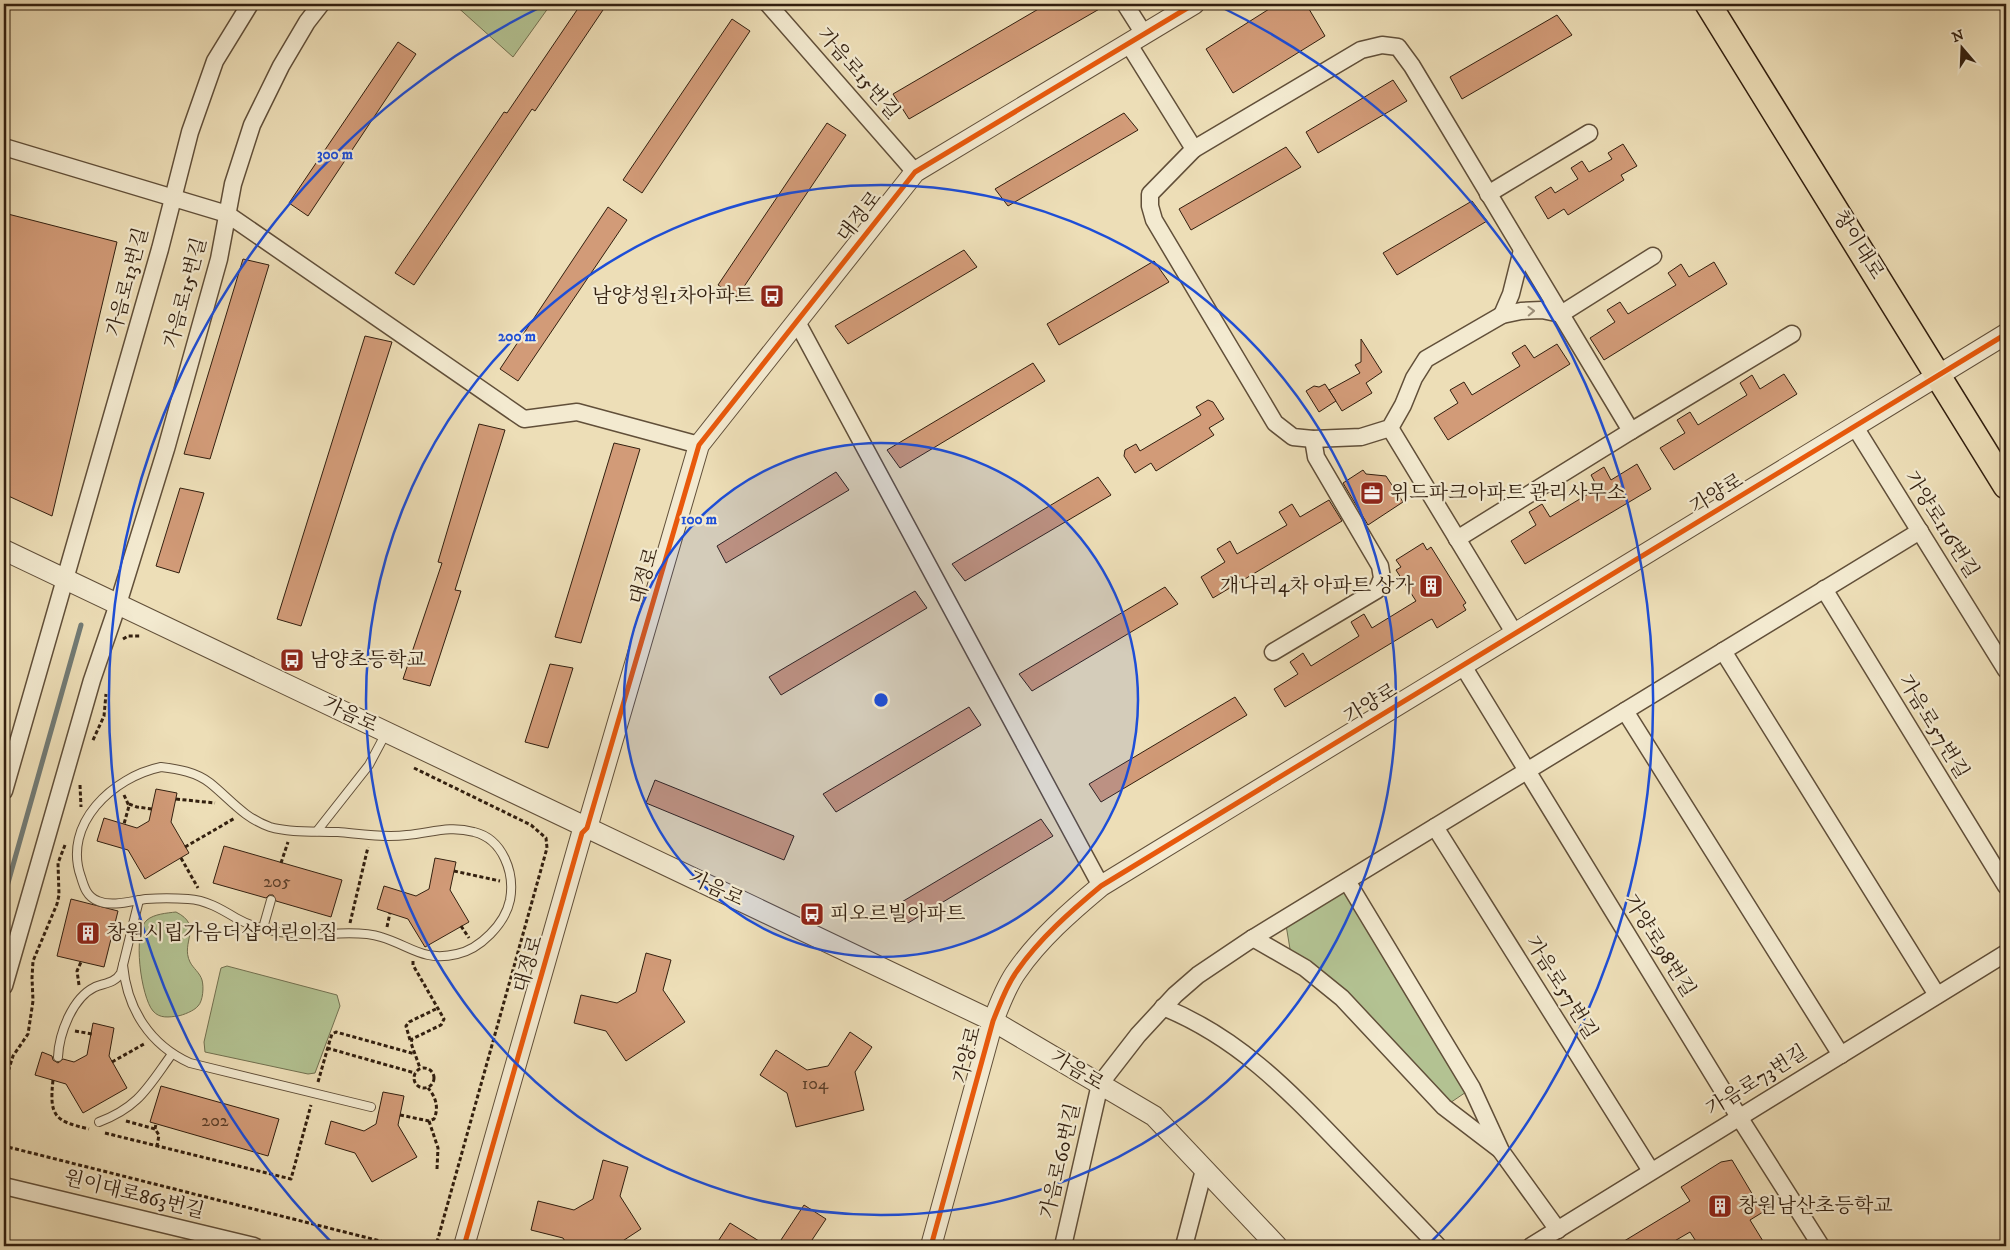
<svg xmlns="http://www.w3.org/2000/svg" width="2010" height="1250" viewBox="0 0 2010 1250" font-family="'IM FELL DW Pica','Noto Serif KR',serif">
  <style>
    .green { fill: #b3c292; stroke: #727050 }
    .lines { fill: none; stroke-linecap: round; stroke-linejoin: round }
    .stream { stroke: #727b75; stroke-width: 5 }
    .building { fill: #d29b78; stroke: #321f0f }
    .service-casing { stroke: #614f39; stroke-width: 10 }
    .minor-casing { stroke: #614f39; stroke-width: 19 }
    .tertiary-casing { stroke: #614f39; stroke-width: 22 }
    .primary-casing { stroke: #321f0f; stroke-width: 28 }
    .path { stroke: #321f0f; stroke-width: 3; stroke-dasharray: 4 2.5; stroke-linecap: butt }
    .service { stroke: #f3ead0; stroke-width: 8 }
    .minor { stroke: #f3ead0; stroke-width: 16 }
    .tertiary { stroke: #f3ead0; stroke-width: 20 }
    .primary { stroke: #eddeb7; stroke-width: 25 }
    .cycleway-casing { stroke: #f3ead0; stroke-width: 8 }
    .cycleway { stroke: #e8590c; stroke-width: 5 }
    .oneway { stroke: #9c8f79 }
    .ring { fill: none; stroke: #1d4ed8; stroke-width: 2.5 }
    .labels { text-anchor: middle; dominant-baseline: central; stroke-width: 4.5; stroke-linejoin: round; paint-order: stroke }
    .number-label { font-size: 18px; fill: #5a3e29 }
    .street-label { font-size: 20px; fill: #321f0f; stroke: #f3ead0 }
    .poi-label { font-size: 20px; fill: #321f0f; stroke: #f3ead0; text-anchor: start }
    .centre { fill: #1d4ed8; stroke: #f3ead0; stroke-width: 2.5 }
    .ring-label { font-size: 15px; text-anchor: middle; font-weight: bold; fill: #1d4ed8; stroke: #f3ead0; stroke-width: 4.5; stroke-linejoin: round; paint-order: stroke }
  </style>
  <rect width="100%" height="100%" fill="#eddeb7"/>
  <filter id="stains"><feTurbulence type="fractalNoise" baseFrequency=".004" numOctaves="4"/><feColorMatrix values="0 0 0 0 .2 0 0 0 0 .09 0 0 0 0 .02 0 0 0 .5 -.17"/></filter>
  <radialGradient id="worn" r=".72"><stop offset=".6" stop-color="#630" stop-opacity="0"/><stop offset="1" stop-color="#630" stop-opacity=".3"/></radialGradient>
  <g class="green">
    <path d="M454 4H551L513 57Z"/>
    <path d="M1347 881 1472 1088 1444 1107 1292 961 1285 919Z"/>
    <path d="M176 912C204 926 180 942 190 962 193 968 200 973 202 980 204 987 203 1001 198 1006 194 1011 183 1015 178 1016 169 1017 160 1019 153 1011 141 997 132 932 147 920 154 914 167 913 176 912Z"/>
    <path d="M227 966 337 995 340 1006 315 1073 308 1074 205 1052 204 1042 220 972 221 968Z"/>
  </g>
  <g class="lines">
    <path class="stream" d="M4 897 81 625"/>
  </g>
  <g class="building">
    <path d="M581 4H607L535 111 532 109 414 285 395 273 504 112 507 113Z"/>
    <path d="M1047 4H1108L909 119 893 94Z"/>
    <path d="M1277 4H1306L1325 36 1233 93 1206 49Z"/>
    <path d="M1557 15 1572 35 1462 99 1450 77Z"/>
    <path d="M732 19 750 31 642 193 623 180Z"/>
    <path d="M398 42 416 54 308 216 289 203Z"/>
    <path d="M1393 80 1407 101 1318 153 1306 132Z"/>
    <path d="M1124 113 1138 130 1008 206 995 189Z"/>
    <path d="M827 123 846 135 737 297 718 285Z"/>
    <path d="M1623 144 1637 166 1621 175 1624 180 1568 215 1564 209 1548 219 1535 197 1551 187 1555 193 1578 179 1571 168 1582 161 1589 172 1612 159 1608 153Z"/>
    <path d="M1286 147 1301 167 1191 230 1179 209Z"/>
    <path d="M1472 201 1487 221 1397 275 1383 253Z"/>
    <path d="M608 207 627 220 518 381 500 369Z"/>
    <path d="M4 213 117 242 52 516 4 494Z"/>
    <path d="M964 250 977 267 848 344 835 326Z"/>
    <path d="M243 259 269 265 210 459 184 454Z"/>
    <path d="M1154 261 1169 282 1059 345 1047 324Z"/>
    <path d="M1714 262 1727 284 1604 360 1590 338 1615 322 1607 310 1620 302 1628 314 1676 285 1668 273 1681 264 1689 277Z"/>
    <path d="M365 336 392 342 301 626 277 619Z"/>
    <path d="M1361 339 1382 372 1366 383 1372 393 1342 411 1329 390 1360 373 1355 365 1361 362Z"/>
    <path d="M1557 344 1570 364 1448 440 1434 418 1458 403 1450 390 1464 382 1472 395 1520 366 1512 353 1525 345 1534 358Z"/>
    <path d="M1033 363 1045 381 900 468 887 450Z"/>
    <path d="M1784 374 1797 394 1674 470 1660 448 1685 433 1677 420 1690 412 1698 425 1747 395 1740 383 1752 375 1760 389Z"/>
    <path d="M1325 384 1336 401 1319 412 1306 391 1314 386 1319 387Z"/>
    <path d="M1208 400 1213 402 1224 419 1209 428 1214 435 1156 471 1151 463 1135 473 1124 456 1125 450 1136 444 1140 451 1201 415 1196 407Z"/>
    <path d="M479 424 505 430 455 590 461 591 430 686 403 679 442 563 438 562Z"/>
    <path d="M614 443 640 449 581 643 555 637Z"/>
    <path d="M1637 464 1651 489 1525 564 1511 541 1536 525 1529 512 1542 504 1550 517 1598 488 1591 475 1604 467 1611 480Z"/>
    <path d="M1363 470 1366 474 1386 476 1403 502 1368 525 1343 483Z"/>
    <path d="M836 472 849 490 726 563 717 546Z"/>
    <path d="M1098 477 1111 495 965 581 952 564Z"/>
    <path d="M180 488 204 493 179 573 156 566Z"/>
    <path d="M1329 500 1342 521 1213 598 1201 577 1225 562 1217 549 1230 541 1237 554 1287 525 1279 512 1292 504 1300 517Z"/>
    <path d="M1423 543 1427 550 1431 547 1466 603 1463 605 1466 610 1437 628 1432 619 1428 621 1285 707 1274 689 1298 674 1290 662 1303 653 1311 666 1359 636 1351 622 1364 614 1372 628 1416 601 1396 570 1401 567 1396 560Z"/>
    <path d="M1165 587 1178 604 1032 691 1019 674Z"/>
    <path d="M915 591 927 608 781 695 769 677Z"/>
    <path d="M550 664 573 668 548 748 525 742Z"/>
    <path d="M1235 697 1247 715 1101 802 1089 784Z"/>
    <path d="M969 707 981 725 836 812 823 794Z"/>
    <path d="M655 780 794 836 784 860 646 803Z"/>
    <path d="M156 789 177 793 171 822 189 853 145 879 128 850 97 841 104 818 137 828 149 821Z"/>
    <path d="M1041 819 1053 836 908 923 895 906Z"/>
    <path d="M224 846 342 880 331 917 276 901 273 895H269L266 898 213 883Z"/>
    <path d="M435 858 456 862 450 890 469 922 425 947 408 919 377 909 384 886 416 896 429 889Z"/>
    <path d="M71 899 118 911 104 967 57 956Z"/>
    <path d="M646 953 671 960 663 990 685 1022 626 1061 606 1031 574 1023 581 995 617 1003 636 992Z"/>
    <path d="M93 1023 114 1028 109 1056 127 1088 83 1113 66 1084 35 1075 42 1052 52 1056 53 1060 58 1063 63 1059 74 1062 87 1055Z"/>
    <path d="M850 1032 872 1047 855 1072 864 1110 796 1127 787 1093 760 1075 776 1050 807 1070 828 1066Z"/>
    <path d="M161 1086 279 1119 268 1156 150 1122Z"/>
    <path d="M383 1092 404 1096 398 1125 417 1157 372 1182 355 1153 325 1144 331 1121 364 1131 376 1124Z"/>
    <path d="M603 1160 628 1167 620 1196 641 1229 615 1246H568L563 1238 531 1230 538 1201 574 1210 593 1199Z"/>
    <path d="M1732 1160 1763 1212 1750 1220 1766 1246H1699L1690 1232 1666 1246H1616L1690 1201 1681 1187 1721 1162Z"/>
    <path d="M804 1205 826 1219 808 1246H777Z"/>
    <path d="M730 1223 767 1246H715Z"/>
  </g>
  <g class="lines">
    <g class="service-casing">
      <g id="service">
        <path d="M161 767C178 769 196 772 210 783 230 799 244 818 270 827 290 833 316 831 338 832 361 834 384 838 407 835 431 833 449 825 474 832 503 839 515 873 510 900 505 924 480 949 457 954 423 962 411 946 381 937 366 932 345 933 329 934 298 935 264 934 236 918 221 909 206 900 188 899 174 898 159 898 146 899 131 901 112 907 98 901 87 897 84 887 81 877 62 824 113 777 161 767Z"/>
        <path d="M317 831 369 765 386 733"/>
        <path d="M263 928 271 900"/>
        <path d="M123 965C127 1009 150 1045 190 1063L371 1107"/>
        <path d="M58 1057C59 1034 72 998 95 987 105 983 115 983 121 973L139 900"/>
        <path d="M99 1122C139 1107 148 1087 172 1054"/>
      </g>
    </g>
    <g class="minor-casing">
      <g id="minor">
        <path d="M768 4 915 172"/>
        <path d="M1125 4 1144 34"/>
        <path d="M1128 43 1194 149 1150 194V206L1154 220 1275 423 1293 437 1313 439 1361 437 1390 428 1403 405 1414 378 1426 359 1502 315 1521 311 1542 310 1561 314 1653 256"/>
        <path d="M4 147 227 214 524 419 577 412 699 445"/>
        <path d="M1194 149 1361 50 1382 45 1398 47 1412 66 1631 431 1457 539"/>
        <path d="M1488 194 1589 133"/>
        <path d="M1502 315 1511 294 1522 250"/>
        <path d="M797 322 1101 886"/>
        <path d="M1855 427 2006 670"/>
        <path d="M1390 428 1515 634"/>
        <path d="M1631 431 1792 334"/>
        <path d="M1824 589 2006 886"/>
        <path d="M1723 651 1937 995"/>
        <path d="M1273 652 1377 590 1382 578 1380 566 1316 457 1313 439"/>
        <path d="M1463 666 1739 1117 1821 1246"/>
        <path d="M1625 711 1841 1055"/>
        <path d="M4 791 160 249 190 132 215 61 250 4"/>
        <path d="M1435 827 1651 1171"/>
        <path d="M1347 881 1472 1088 1501 1151 1558 1230"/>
        <path d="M1253 938 1305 968 1342 998 1444 1107 1499 1149"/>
        <path d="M4 986 92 680 118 604 166 449 219 259 233 184 252 125 281 66 307 22 321 4"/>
        <path d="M1163 1007C1237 1037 1286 1088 1340 1144 1373 1178 1405 1212 1438 1246"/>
        <path d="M4 1186 254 1246"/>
        <path d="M1063 1246 1100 1084 1138 1035 1175 995 1198 975 1253 938 1920 531"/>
        <path d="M1184 1246 1204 1170"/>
        <path d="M1531 1246 2006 953"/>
      </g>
    </g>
    <g class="tertiary-casing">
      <g id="tertiary">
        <path d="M4 550 993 1021 1154 1116 1277 1246"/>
        <path d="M464 1246 582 833 587 828 699 445 915 172 1194 4"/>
        <path d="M931 1246 993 1021C1000 1004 1006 986 1017 971 1039 939 1071 911 1101 886L2006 334"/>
      </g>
    </g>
    <g class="primary-casing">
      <path id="primary" d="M1708 4 2006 486"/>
    </g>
    <g class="path">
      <path d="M123 639 128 636H141"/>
      <path d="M93 740 104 716 106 694"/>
      <path d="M414 768 531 825 546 838 547 848 437 1242 433 1246"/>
      <path d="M80 785 81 807"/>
      <path d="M124 795 129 806 124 824"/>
      <path d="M176 799 215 803"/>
      <path d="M129 804 137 807 152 809"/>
      <path d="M65 845 58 863 59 895 57 904 33 961 32 978 33 1001 28 1034 13 1056 7 1075 8 1108 4 1146 400 1246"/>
      <path d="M185 847 235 818"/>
      <path d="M181 858 198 888"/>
      <path d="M281 863 288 842"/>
      <path d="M454 871 500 881"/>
      <path d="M350 923 368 847"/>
      <path d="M461 926 469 938"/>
      <path d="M387 927 390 913"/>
      <path d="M413 961V965L444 1019 441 1025 412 1039 411 1043 420 1068"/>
      <path d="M79 985 77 971 81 962"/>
      <path d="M75 1031 92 1034"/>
      <path d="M410 1040 406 1026 409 1022 438 1008"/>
      <path d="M327 1048 415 1073"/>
      <path d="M112 1062 144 1044"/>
      <circle cx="424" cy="1078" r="10"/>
      <path d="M53 1080C49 1117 55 1121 89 1129"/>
      <path d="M318 1082 330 1040 332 1034 336 1032 415 1054"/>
      <path d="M400 1115 429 1121 434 1119C439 1108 436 1097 428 1088"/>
      <path d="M126 1121 155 1129 159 1135 157 1146"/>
      <path d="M429 1121 438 1148 437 1169"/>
      <path d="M155 1129 156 1124"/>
      <path d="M105 1133 291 1179 311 1105"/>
    </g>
    <use href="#service" class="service"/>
    <use href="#minor" class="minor"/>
    <use href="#tertiary" class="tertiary"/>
    <use href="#primary" class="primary"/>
    <g class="cycleway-casing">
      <g id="cycleway">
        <path d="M464 1246 582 833 587 828 699 445 915 172 1194 4"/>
        <path d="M931 1246 993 1021C1000 1004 1006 986 1017 971 1039 939 1071 911 1101 886L2006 334"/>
      </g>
    </g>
    <use href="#cycleway" class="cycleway"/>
  </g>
  <defs><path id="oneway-chevron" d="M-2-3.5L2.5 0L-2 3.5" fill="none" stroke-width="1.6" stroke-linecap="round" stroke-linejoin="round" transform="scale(1.25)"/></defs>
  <use class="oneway" href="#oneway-chevron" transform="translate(1531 311) rotate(-2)"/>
  <circle cx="881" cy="700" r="257" fill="#1d4ed8" fill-opacity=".12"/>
  <g class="ring">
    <circle cx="881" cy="700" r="257"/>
    <circle cx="881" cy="700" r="515"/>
    <path d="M335 1246A772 772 0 0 1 543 6M1219 6A772 772 0 0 1 1427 1246"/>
  </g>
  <defs>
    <g id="bus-square" transform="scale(1.25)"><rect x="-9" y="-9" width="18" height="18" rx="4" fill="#8f2418" stroke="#f3ead0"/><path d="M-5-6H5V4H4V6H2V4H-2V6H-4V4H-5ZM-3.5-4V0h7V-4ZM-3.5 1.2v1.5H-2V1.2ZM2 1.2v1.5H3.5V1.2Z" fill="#fff"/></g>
    <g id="office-square" transform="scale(1.25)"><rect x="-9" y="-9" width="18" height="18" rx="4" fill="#8f2418" stroke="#f3ead0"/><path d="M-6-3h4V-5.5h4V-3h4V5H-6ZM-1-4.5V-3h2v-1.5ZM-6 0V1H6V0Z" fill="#fff"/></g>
    <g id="building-square" transform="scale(1.25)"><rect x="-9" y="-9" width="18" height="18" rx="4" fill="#8f2418" stroke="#f3ead0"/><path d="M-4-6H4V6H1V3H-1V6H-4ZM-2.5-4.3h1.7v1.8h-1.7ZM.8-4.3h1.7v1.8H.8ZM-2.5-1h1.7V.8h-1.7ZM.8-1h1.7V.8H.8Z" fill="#fff"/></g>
  </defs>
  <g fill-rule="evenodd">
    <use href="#bus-square" x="772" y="296"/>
    <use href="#office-square" x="1372" y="493"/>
    <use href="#building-square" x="1431" y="586"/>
    <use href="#bus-square" x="292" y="660"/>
    <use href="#bus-square" x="812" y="914"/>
    <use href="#building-square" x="88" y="933"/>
    <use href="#building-square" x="1720" y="1206"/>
  </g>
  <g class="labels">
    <g class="number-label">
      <text x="277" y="882">205</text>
      <text x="815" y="1084">104</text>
      <text x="215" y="1121">202</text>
    </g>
    <g class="street-label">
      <text transform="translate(858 74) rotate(49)">가음로15번길</text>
      <text transform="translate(860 217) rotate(-52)">대정로</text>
      <text transform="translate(1858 245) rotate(58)">창이대로</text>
      <text transform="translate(128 282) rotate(-75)">가음로13번길</text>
      <text transform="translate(186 293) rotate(-75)">가음로15번길</text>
      <text transform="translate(1717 494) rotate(-31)">가양로</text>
      <text transform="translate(1941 525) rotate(58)">가양로116번길</text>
      <text transform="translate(645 576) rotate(-74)">대정로</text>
      <text transform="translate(1371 704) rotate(-31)">가양로</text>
      <text transform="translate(350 715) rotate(25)">가음로</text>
      <text transform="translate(1933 727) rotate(59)">가음로57번길</text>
      <text transform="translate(716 889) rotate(25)">가음로</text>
      <text transform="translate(1659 946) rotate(58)">가양로98번길</text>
      <text transform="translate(529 964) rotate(-74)">대정로</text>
      <text transform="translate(1561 988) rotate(58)">가음로57번길</text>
      <text transform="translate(968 1055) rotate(-75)">가양로</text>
      <text transform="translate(1077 1071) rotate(31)">가음로</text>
      <text transform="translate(1757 1081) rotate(-32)">가음로73번길</text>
      <text transform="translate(1061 1161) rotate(-77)">가음로60번길</text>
      <text transform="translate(134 1195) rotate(14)">원이대로863번길</text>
    </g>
    <g class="poi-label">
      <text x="754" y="296" text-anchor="end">남양성원1차아파트</text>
      <text x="1390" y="493">위드파크아파트 관리사무소</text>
      <text x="1414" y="586" text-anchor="end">개나리4차 아파트 상가</text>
      <text x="310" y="660">남양초등학교</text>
      <text x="830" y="914">피오르빌아파트</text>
      <text x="106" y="933">창원시립가음더샵어린이집</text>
      <text x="1738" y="1206">창원남산초등학교</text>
    </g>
  </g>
  <circle cx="881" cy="700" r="8" class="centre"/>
  <g class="ring-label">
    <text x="335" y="159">300 m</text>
    <text x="517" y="341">200 m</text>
    <text x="699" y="524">100 m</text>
  </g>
  <rect width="2010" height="1250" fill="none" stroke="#eddeb7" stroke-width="20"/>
  <rect x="5" y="5" width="2000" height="1240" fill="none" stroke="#321f0f" stroke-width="2.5"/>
  <rect x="10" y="10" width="1990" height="1230" fill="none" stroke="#321f0f"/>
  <g transform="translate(1962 48) rotate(341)" stroke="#f3ead0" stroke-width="4" paint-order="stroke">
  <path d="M0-4L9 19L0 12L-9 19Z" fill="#321f0f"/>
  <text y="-8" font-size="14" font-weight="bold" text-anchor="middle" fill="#321f0f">N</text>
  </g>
  <rect width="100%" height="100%" filter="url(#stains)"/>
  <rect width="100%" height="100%" fill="url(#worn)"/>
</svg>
